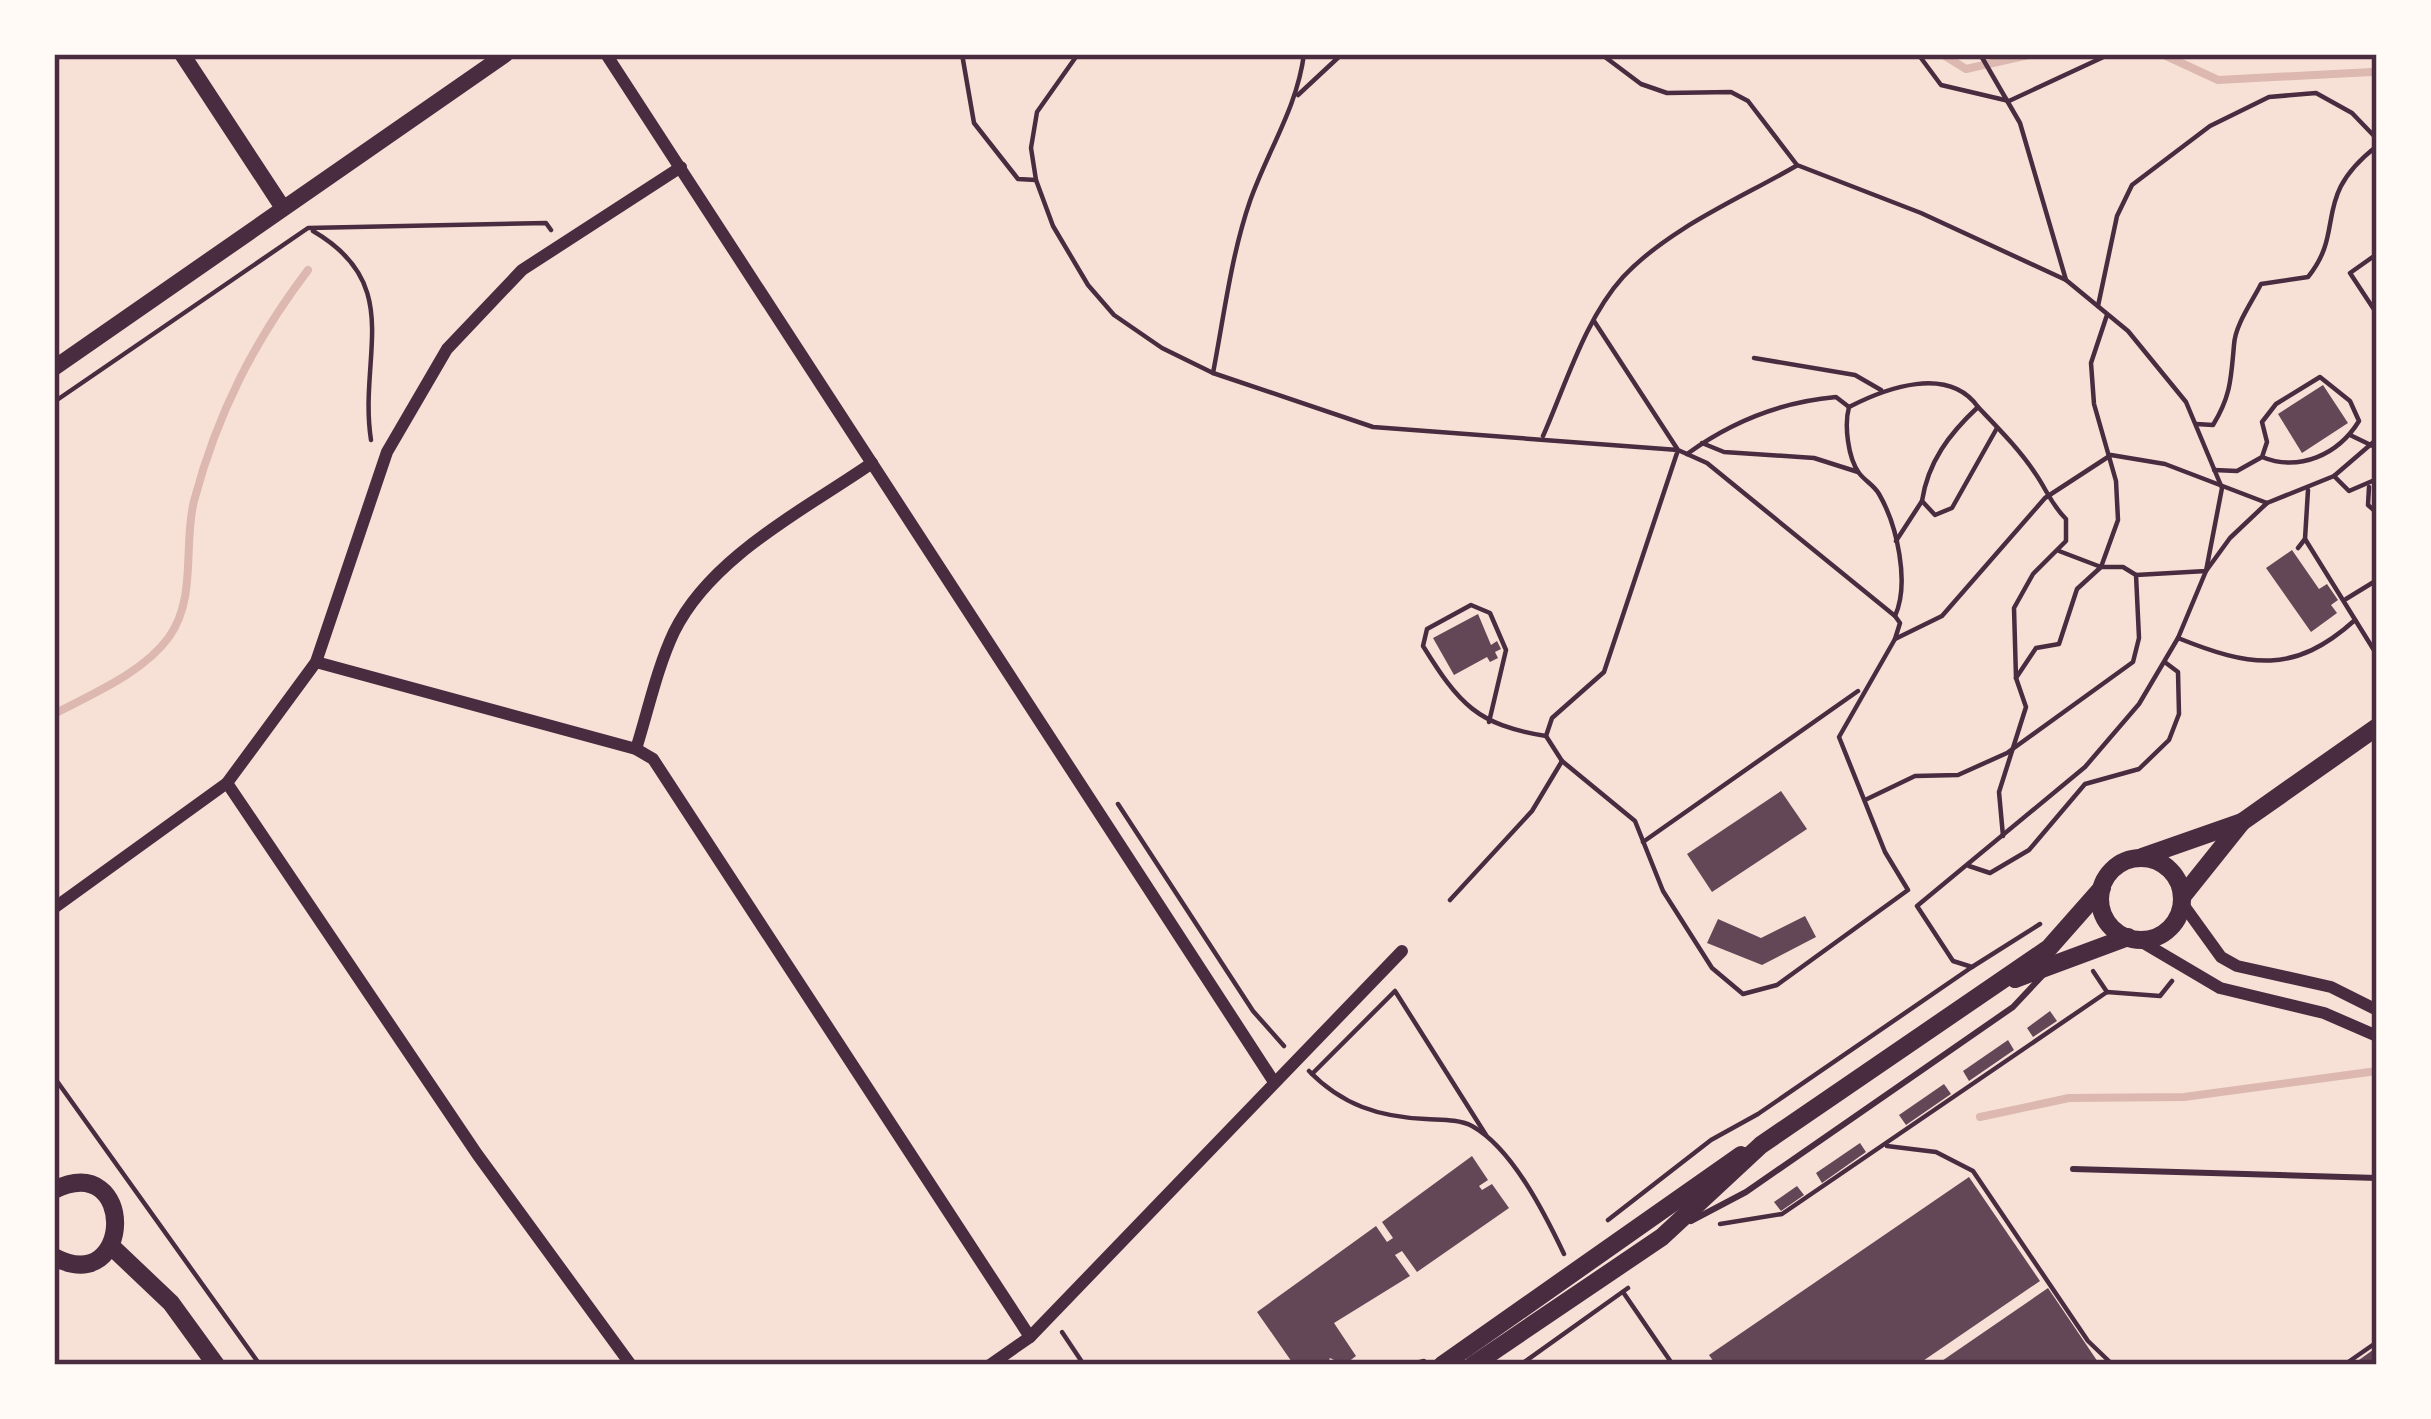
<svg xmlns="http://www.w3.org/2000/svg" width="2431" height="1419" viewBox="0 0 2431 1419" font-family="Jost,sans-serif">
  <style>
    .lines { fill: none; stroke-linecap: round; stroke-linejoin: round }
    .stream { stroke: #dcb8b0; stroke-width: 8 }
    .building { fill: #644757 }
    .path { stroke: #4a2c40; stroke-width: 4.5 }
    .service { stroke: #4a2c40; stroke-width: 6 }
    .minor { stroke: #4a2c40; stroke-width: 12 }
    .tertiary { stroke: #4a2c40; stroke-width: 16 }
    .secondary { stroke: #4a2c40; stroke-width: 18 }
    .neatline { fill: none; stroke: #4a2c40; stroke-width: 4.5 }
  </style>
  <rect width="100%" height="100%" fill="#f7e1d7"/>
  <g class="lines">
    <g class="stream">
      <path d="M1942 54 1966 69 2033 54"/>
      <path d="M2162 54 2218 80 2372 72"/>
      <path d="M54 714C92 694 143 673 169 637 197 598 183 544 194 501 217 414 254 341 308 270"/>
      <path d="M1980 1117 2069 1098 2184 1097 2377 1071"/>
    </g>
  </g>
  <g class="building">
    <path d="M2323 385 2348 423 2302 453 2278 414Z"/>
    <path d="M2292 550 2319 589 2327 584 2338 600 2331 605 2337 613 2311 632 2266 568Z"/>
    <path d="M1478 614 1491 645 1497 641 1501 649 1495 652 1498 658 1490 662 1487 657 1454 675 1433 638Z"/>
    <path d="M1781 791 1807 829 1712 892 1687 854Z"/>
    <path d="M1805 916 1816 937 1762 965 1707 943 1718 919 1761 938Z"/>
    <path d="M2050 1011 2057 1021 2033 1037 2027 1028Z"/>
    <path d="M2008 1040 2014 1050 1969 1081 1963 1071Z"/>
    <path d="M1944 1084 1951 1094 1906 1125 1899 1115Z"/>
    <path d="M1860 1143 1866 1152 1822 1183 1816 1173Z"/>
    <path d="M1472 1156 1488 1180 1479 1186 1482 1190 1492 1184 1509 1208 1417 1272 1402 1251 1395 1255 1410 1276 1334 1323 1356 1356 1344 1365 1330 1358 1327 1365H1294L1257 1312 1376 1226 1387 1242 1393 1238 1382 1222Z"/>
    <path d="M1969 1177 2040 1281 1917 1365H1716L1709 1355Z"/>
    <path d="M1797 1186 1804 1195 1781 1211 1774 1202Z"/>
    <path d="M2048 1288 2100 1365H1936Z"/>
    <path d="M2377 1347V1365H2352Z"/>
  </g>
  <g class="lines">
    <g class="path">
      <path d="M962 54 974 123 1018 179 1036 180"/>
      <path d="M1078 54 1037 112 1031 148 1036 180 1053 226 1088 285 1114 315 1162 348 1213 373 1373 427 1678 450 1707 463 1895 616 1900 623 1895 639 1839 737 1885 852 1908 890 1777 985 1743 994 1712 968 1663 891 1635 821 1562 761 1546 736 1552 718 1604 672 1678 450 1594 321"/>
      <path d="M1465 54H1467"/>
      <path d="M1601 54 1641 84 1667 93 1731 92 1748 101 1797 165 1921 213 2066 280 2128 331 2186 402 2222 488 2206 571 2178 638 2139 704 2085 767 1917 906 1953 961 1972 967 2040 924"/>
      <path d="M1918 54 1941 85 2009 101 2110 54"/>
      <path d="M1980 54 2020 123 2066 280"/>
      <path d="M2248 54H2309"/>
      <path d="M1298 95 1342 54"/>
      <path d="M313 231C406 285 358 356 371 440"/>
      <path d="M2377 254 2350 273 2377 314"/>
      <path d="M2098 306 2117 216 2132 185 2210 126 2269 97 2316 93 2352 113 2377 139"/>
      <path d="M1754 358 1855 375 1881 390"/>
      <path d="M1213 373C1224 316 1231 256 1250 201 1268 150 1297 108 1304 54"/>
      <path d="M54 402 308 228 546 223 551 230"/>
      <path d="M1978 407C1998 428 2019 449 2035 473 2047 490 2050 503 2066 519V541L2033 574 2014 608 2016 678 2026 707 1999 792 2003 836"/>
      <path d="M2196 424 2213 425C2231 396 2231 378 2234 345 2235 325 2252 302 2261 284L2308 277C2347 229 2310 198 2377 146"/>
      <path d="M2350 435 2377 448"/>
      <path d="M1543 436C1566 384 1585 319 1623 277 1669 228 1739 199 1796 166"/>
      <path d="M1702 443 1724 452 1814 458 1858 472"/>
      <path d="M1687 454C1731 422 1780 402 1836 397L1849 407"/>
      <path d="M2214 470 2237 471 2262 457 2267 442 2262 422 2276 404 2320 377 2350 401 2359 421C2338 455 2299 472 2262 457"/>
      <path d="M2334 476 2349 491 2377 479"/>
      <path d="M2369 487 2368 505 2377 513"/>
      <path d="M2305 539 2377 655"/>
      <path d="M1896 541 1922 501"/>
      <path d="M2298 548 2305 539 2308 490"/>
      <path d="M2059 551 2101 567 2118 520 2116 481 2094 404 2091 363 2107 315"/>
      <path d="M2136 575 2206 571 2230 538 2267 503"/>
      <path d="M2346 599 2377 580"/>
      <path d="M1895 616C1910 583 1897 525 1879 494 1874 485 1865 481 1859 473 1848 458 1844 425 1849 407 1886 388 1948 365 1978 407 1949 434 1928 462 1922 501L1935 515 1952 508 1997 428"/>
      <path d="M2178 638C2250 667 2294 675 2355 620"/>
      <path d="M1895 639 1942 616 2045 498 2111 455 2165 464 2267 503 2334 476 2377 439"/>
      <path d="M1489 722 1506 650 1490 613 1471 605 1427 629 1423 646C1459 704 1477 725 1546 736"/>
      <path d="M1865 800 1915 776 1958 775 2007 753 2133 662 2139 638 2136 575 2123 567H2101L2077 589 2059 644 2036 648 2016 678"/>
      <path d="M1118 804 1253 1011 1284 1046"/>
      <path d="M1643 842 1858 691"/>
      <path d="M1969 866 1990 873 2029 850 2085 784 2139 769 2169 740 2179 714 2178 672 2166 663"/>
      <path d="M1450 900 1532 811 1562 761"/>
      <path d="M2093 971 2107 992"/>
      <path d="M1309 1071C1342 1105 1379 1117 1426 1119 1441 1120 1458 1119 1472 1126 1512 1148 1545 1214 1564 1254"/>
      <path d="M1312 1074 1395 991 1486 1135"/>
      <path d="M54 1077 260 1365"/>
      <path d="M1887 1146 1936 1152 1973 1171 2088 1341 2113 1365"/>
      <path d="M2377 1196V1199"/>
      <path d="M1608 1220 1711 1140 1758 1114 1972 967"/>
      <path d="M1720 1224 1782 1214 2107 992 2160 996 2172 981"/>
      <path d="M1623 1292 1673 1365"/>
      <path d="M1062 1332 1084 1365"/>
      <path d="M1408 1365 1424 1361"/>
      <path d="M1520 1365 1628 1288"/>
      <path d="M2344 1365 2377 1342"/>
    </g>
    <g class="service">
      <path d="M2073 1169 2377 1178"/>
      <path d="M1691 1221 1746 1192 2013 1007 2043 975"/>
    </g>
    <g class="minor">
      <path d="M606 54 1274 1082"/>
      <path d="M316 662 636 749 653 759 1030 1337"/>
      <path d="M636 749C648 711 657 668 674 632 711 556 806 509 872 463"/>
      <path d="M227 783 477 1154 631 1365"/>
      <path d="M2182 903 2221 957 2237 966 2331 987 2377 1010"/>
      <path d="M54 908 227 783 316 662 387 452 447 349 522 270 681 167"/>
      <path d="M2137 939 2220 988 2324 1013 2377 1036"/>
      <path d="M990 1365 1030 1337 1402 951"/>
    </g>
    <g class="tertiary">
      <path d="M182 54 283 208"/>
      <path d="M54 368 506 54"/>
    </g>
    <g class="secondary">
      <path d="M2142 857 2242 822"/>
      <circle cx="2141" cy="899" r="41"/>
      <path d="M2182 897 2242 822 2377 727"/>
      <path d="M2015 979 2128 937"/>
      <path d="M54 1190C137 1149 134 1299 54 1257"/>
      <path d="M111 1246 171 1303 216 1365"/>
      <path d="M1442 1365 1741 1155"/>
      <path d="M1473 1365 1662 1237 1761 1145 2049 948 2102 888"/>
    </g>
  </g>
  <rect width="2431" height="1419" fill="none" stroke="#fffaf5" stroke-width="114"/>
  <rect x="57" y="57" width="2317" height="1305" class="neatline"/>
</svg>
